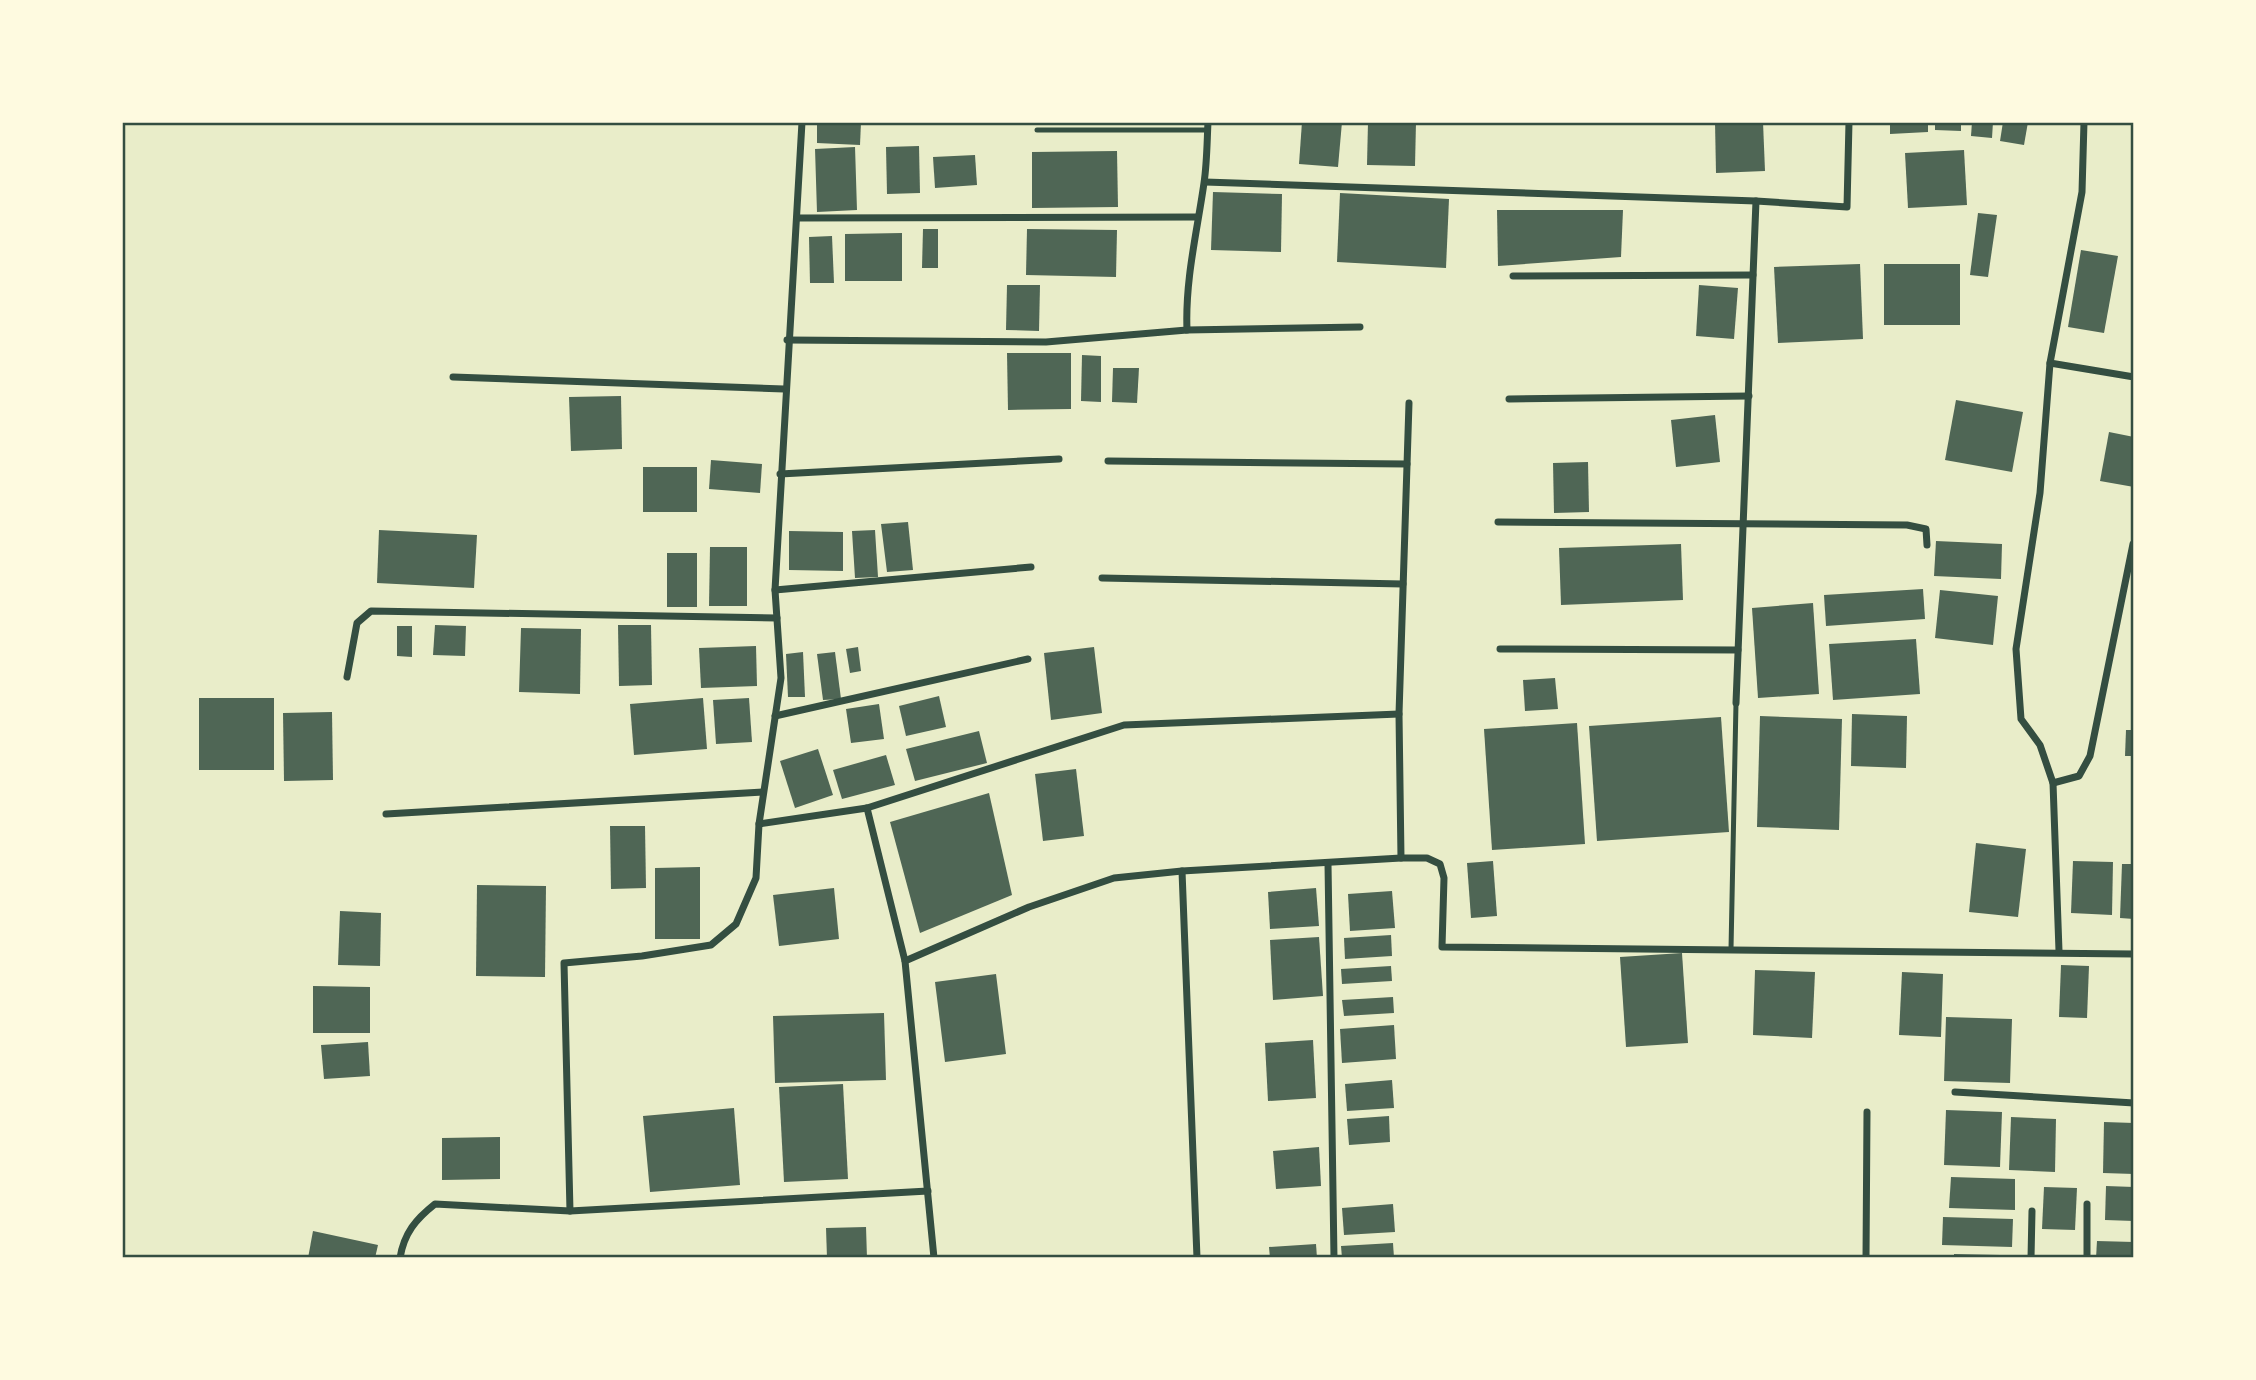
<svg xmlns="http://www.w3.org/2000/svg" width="2256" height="1380" viewBox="0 0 2256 1380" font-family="Cabin,sans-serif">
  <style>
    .building { fill: #4f6655 }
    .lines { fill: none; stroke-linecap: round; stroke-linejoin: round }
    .service { stroke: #344e41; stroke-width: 5 }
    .minor { stroke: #344e41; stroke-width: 7 }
    .neatline { fill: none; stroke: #344e41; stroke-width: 2.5 }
  </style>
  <rect width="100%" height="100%" fill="#e9edc9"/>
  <g class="building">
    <path d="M817 122H861L860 145 817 143Z"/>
    <path d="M1302 122H1342L1338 167 1299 164Z"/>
    <path d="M1368 122H1416L1415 166 1367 165Z"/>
    <path d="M1715 122H1763L1765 171 1716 173Z"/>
    <path d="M1890 122H1928V132L1890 134Z"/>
    <path d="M1935 122H1961V131L1935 130Z"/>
    <path d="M1972 122H1993L1992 138 1971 136Z"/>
    <path d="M2003 122H2028L2024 145 2000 141Z"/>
    <path d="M919 146 920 193 887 194 886 147Z"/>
    <path d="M855 147 857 210 817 212 815 149Z"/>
    <path d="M1964 150 1967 205 1908 208 1905 153Z"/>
    <path d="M1117 151 1118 207 1032 208V152Z"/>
    <path d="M975 155 977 185 935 188 933 157Z"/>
    <path d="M1213 192 1282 194 1281 252 1211 250Z"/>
    <path d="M1340 193 1449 199 1446 268 1337 262Z"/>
    <path d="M1497 210H1623L1621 257 1498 266Z"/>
    <path d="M1978 213 1997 215 1988 277 1970 275Z"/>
    <path d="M923 229H938V268H922Z"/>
    <path d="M1027 229 1117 230 1116 277 1026 275Z"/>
    <path d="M902 233V281H845V234Z"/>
    <path d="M832 236 834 283H810L809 237Z"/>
    <path d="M2081 250 2118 256 2104 333 2068 327Z"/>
    <path d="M1860 264 1863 339 1778 343 1774 267Z"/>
    <rect x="1884" y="264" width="76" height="61"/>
    <path d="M1007 285H1040L1039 331 1006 330Z"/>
    <path d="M1699 285 1738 288 1734 339 1696 336Z"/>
    <path d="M1007 353H1071V409L1008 410Z"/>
    <path d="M1082 355 1101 356V402L1081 401Z"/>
    <path d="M1113 368H1139L1137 403 1112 402Z"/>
    <path d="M621 396 622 449 571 451 569 397Z"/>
    <path d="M1956 400 2023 412 2012 472 1945 460Z"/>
    <path d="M1715 415 1720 462 1676 467 1671 420Z"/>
    <path d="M2109 432 2134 437V487L2100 481Z"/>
    <path d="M711 460 762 464 760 493 709 489Z"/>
    <path d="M1588 462 1589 512 1554 513 1553 463Z"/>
    <rect x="643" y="467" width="54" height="45"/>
    <path d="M908 522 913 570 887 572 881 524Z"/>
    <path d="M379 530 477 535 474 588 377 583Z"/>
    <path d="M875 530 878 577 855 578 852 531Z"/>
    <path d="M789 531 843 532V571L789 570Z"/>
    <path d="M1936 541 2002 544 2001 579 1934 576Z"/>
    <path d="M1681 544 1683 600 1561 605 1559 548Z"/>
    <path d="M710 547H747V606H709Z"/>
    <rect x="667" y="553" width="30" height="54"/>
    <path d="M1923 589 1925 619 1826 626 1824 595Z"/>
    <path d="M1940 590 1998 596 1993 645 1935 638Z"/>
    <path d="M1813 603 1819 694 1758 698 1752 608Z"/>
    <path d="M435 625 466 626 465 656 433 655Z"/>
    <path d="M618 625H651L652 685 619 686Z"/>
    <path d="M397 626H412V657L397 656Z"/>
    <path d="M521 628 581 629 580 694 519 692Z"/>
    <path d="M1916 639 1920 694 1833 700 1829 644Z"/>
    <path d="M756 646 757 686 701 688 699 648Z"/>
    <path d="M858 647 861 671 850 673 846 649Z"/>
    <path d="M1094 647 1102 713 1051 720 1044 653Z"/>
    <path d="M803 652 805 697H788L786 654Z"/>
    <path d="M835 652 841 699 823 700 817 654Z"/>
    <path d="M1555 678 1558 709 1525 711 1523 680Z"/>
    <path d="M939 696 946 727 906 736 899 706Z"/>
    <rect x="199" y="698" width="75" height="72"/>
    <path d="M703 698 707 749 634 755 630 704Z"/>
    <path d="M749 698 752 742 716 744 713 700Z"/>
    <path d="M879 704 884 739 851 743 846 709Z"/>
    <path d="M332 712 333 780 284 781 283 713Z"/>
    <path d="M1852 714 1907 716 1906 768 1851 766Z"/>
    <path d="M1760 716 1842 719 1839 830 1757 827Z"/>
    <path d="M1721 717 1729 832 1597 841 1589 726Z"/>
    <path d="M1577 723 1585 844 1492 850 1484 729Z"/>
    <path d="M2126 730H2134V756H2125Z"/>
    <path d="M979 731 987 763 915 781 906 749Z"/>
    <path d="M818 749 833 795 795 808 780 761Z"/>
    <path d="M886 755 895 785 842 799 833 770Z"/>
    <path d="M1076 769 1084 836 1043 841 1035 774Z"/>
    <path d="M989 793 1012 895 920 933 890 822Z"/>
    <path d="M610 826H645L646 888 611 889Z"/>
    <path d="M1976 843 2026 849 2018 917 1969 912Z"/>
    <path d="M1493 861 1497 916 1471 918 1467 863Z"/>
    <path d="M2073 861 2113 862 2112 915 2071 913Z"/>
    <path d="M2122 864H2134V919L2120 918Z"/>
    <path d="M700 867V939H655V868Z"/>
    <path d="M477 885 546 886 545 977 476 976Z"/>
    <path d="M834 888 839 939 779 946 773 895Z"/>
    <path d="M1316 888 1319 926 1270 929 1268 892Z"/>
    <path d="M1392 891 1395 928 1350 931 1348 894Z"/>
    <path d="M340 911 381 913 380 966 338 965Z"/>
    <path d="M1391 935 1392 956 1345 959 1344 938Z"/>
    <path d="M1319 937 1323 996 1273 1000 1270 940Z"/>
    <path d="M1682 953 1688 1043 1626 1047 1620 957Z"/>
    <path d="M2061 965 2089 966 2087 1018 2059 1017Z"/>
    <path d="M1391 966 1392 981 1342 984 1341 969Z"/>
    <path d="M1755 970 1815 972 1812 1038 1753 1035Z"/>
    <path d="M1902 972 1943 974 1941 1037 1899 1035Z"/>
    <path d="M996 974 1006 1054 945 1062 935 982Z"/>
    <path d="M313 986 370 987V1033H313Z"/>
    <path d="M1393 997 1394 1013 1344 1016 1342 1000Z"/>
    <path d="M884 1013 886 1080 775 1083 773 1016Z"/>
    <path d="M1946 1017 2012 1019 2010 1083 1944 1081Z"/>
    <path d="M1394 1025 1396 1059 1342 1063 1340 1029Z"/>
    <path d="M1313 1040 1316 1098 1268 1101 1265 1043Z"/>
    <path d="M368 1042 370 1076 324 1079 321 1045Z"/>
    <path d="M1392 1080 1394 1108 1347 1111 1345 1084Z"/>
    <path d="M843 1084 848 1179 784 1182 779 1087Z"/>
    <path d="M734 1108 740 1185 650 1192 643 1116Z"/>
    <path d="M1946 1110 2002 1112 2000 1167 1944 1165Z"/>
    <path d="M1389 1116 1390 1142 1349 1145 1347 1119Z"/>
    <path d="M2011 1117 2056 1119 2055 1172 2009 1170Z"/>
    <path d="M2104 1122 2134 1123V1174L2103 1173Z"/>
    <path d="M500 1137V1179L442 1180V1138Z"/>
    <path d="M1319 1147 1321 1186 1276 1189 1273 1151Z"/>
    <path d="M1951 1177 2015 1179V1210L1949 1208Z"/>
    <path d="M2106 1186 2134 1187V1221L2105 1220Z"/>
    <path d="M2044 1187 2077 1188 2075 1230 2042 1229Z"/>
    <path d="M1393 1204 1395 1232 1344 1235 1342 1208Z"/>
    <path d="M1943 1217 2013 1219 2012 1247 1942 1245Z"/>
    <path d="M866 1227 867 1258H827L826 1228Z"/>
    <path d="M313 1231 378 1245 375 1258H308Z"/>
    <path d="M2097 1241 2134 1242V1258H2096Z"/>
    <path d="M1393 1243 1394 1258H1342L1341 1246Z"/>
    <path d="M1316 1244 1317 1258H1270L1269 1247Z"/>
    <path d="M1954 1254 2000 1255V1258H1954Z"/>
  </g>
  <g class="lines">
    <g class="service">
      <path d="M1037 130H1207"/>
      <path d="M1731 949 1736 703"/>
    </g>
    <g class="minor">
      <path d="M1208 122C1207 142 1207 163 1204 183 1197 232 1185 280 1187 330L1360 327"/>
      <path d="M1205 182 1756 201"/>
      <path d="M797 218 1196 217"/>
      <path d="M1513 276 1753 275"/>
      <path d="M787 340 1046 342 1187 330"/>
      <path d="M2050 363 2134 377"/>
      <path d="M453 377 784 389"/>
      <path d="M1509 399 1749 396"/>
      <path d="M1409 403 1399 714 1401 858H1427L1440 864 1444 878 1442 947 2134 954"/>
      <path d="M1108 461 1407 464"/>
      <path d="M780 474 1059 459"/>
      <path d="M1498 522 1907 525 1926 529 1927 545"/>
      <path d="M1102 578 1403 584"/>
      <path d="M775 590 1031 567"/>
      <path d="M1500 649 1738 650"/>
      <path d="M347 677 357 623 371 611 777 618"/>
      <path d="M1736 703 1756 201 1847 207 1849 122"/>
      <path d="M775 716 1028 659"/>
      <path d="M2053 783 2079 776 2090 756 2133 544"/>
      <path d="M867 808 905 961"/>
      <path d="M386 814 763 792"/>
      <path d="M759 824 867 808 1124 725 1399 714"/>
      <path d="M1328 864 1334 1258"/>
      <path d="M1182 871 1197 1258"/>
      <path d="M2059 951 2053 783 2040 745 2021 719 2016 649 2040 493 2050 363 2082 192 2084 122"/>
      <path d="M1955 1092 2134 1103"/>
      <path d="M2087 1204V1258"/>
      <path d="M570 1211 564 963 642 956 711 945 736 924 756 878 759 824 781 678 775 590 802 122"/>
      <path d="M400 1258C404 1233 416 1219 435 1204L570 1211 928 1191"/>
      <path d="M934 1258 905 961 1029 907 1114 878 1182 871 1401 858"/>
      <path d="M1866 1258 1867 1112"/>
      <path d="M2031 1258 2032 1211"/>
    </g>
  </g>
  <rect width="2256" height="1380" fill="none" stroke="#fefae0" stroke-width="248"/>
  <rect x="124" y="124" width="2008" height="1132" class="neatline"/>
</svg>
